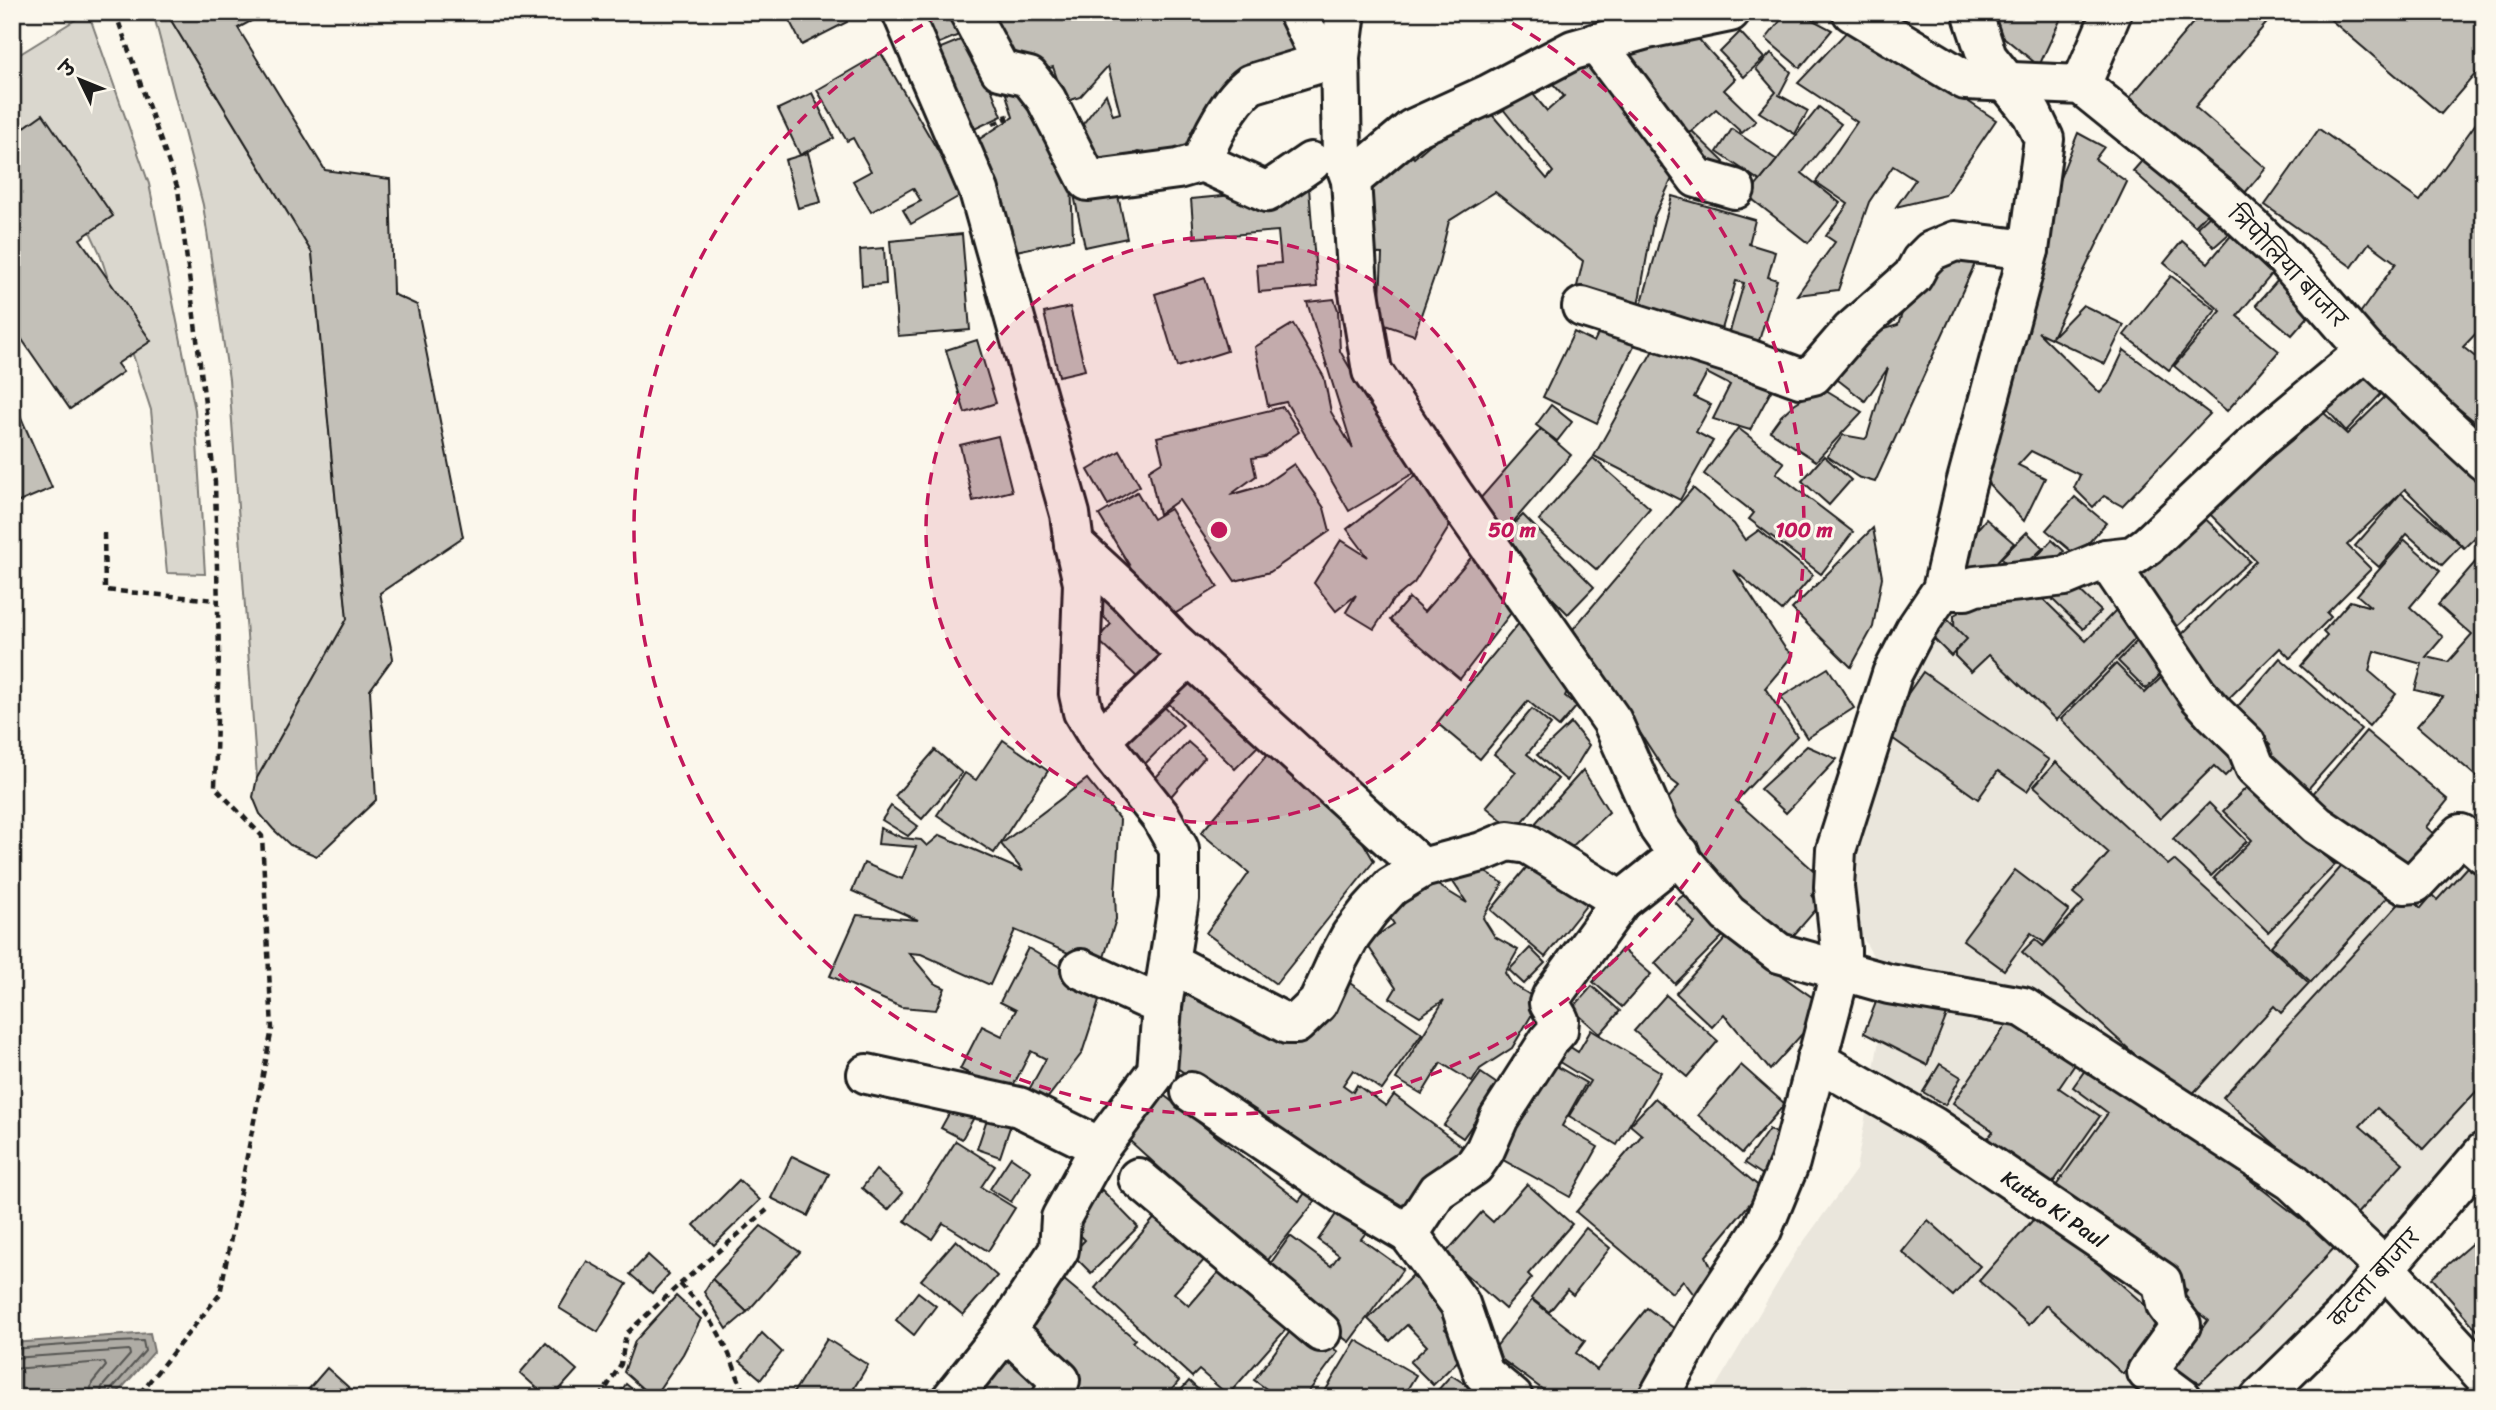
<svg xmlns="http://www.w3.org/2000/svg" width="2496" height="1410" viewBox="0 0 2496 1410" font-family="Sriracha,'Playpen Sans Deva',sans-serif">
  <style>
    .built { fill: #eae6dc }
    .green { fill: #dad7ce; stroke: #7b7a75; stroke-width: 2 }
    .water { fill: #afaca5; stroke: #74726e; stroke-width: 2 }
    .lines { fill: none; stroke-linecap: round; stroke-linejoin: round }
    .shore { stroke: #575653; stroke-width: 2 }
    .building { fill: #c3c0b8; stroke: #1c1c1c; stroke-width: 2 }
    .minor-casing { stroke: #1c1c1c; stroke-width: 44 }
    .path { stroke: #1c1c1c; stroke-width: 4.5; stroke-dasharray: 7 5; stroke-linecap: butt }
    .minor { stroke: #fbf7ec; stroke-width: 38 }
    .ring { fill: none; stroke: #c2185b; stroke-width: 3.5; stroke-dasharray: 12 9 }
    .labels { text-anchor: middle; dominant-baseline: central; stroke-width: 6; stroke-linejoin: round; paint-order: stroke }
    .street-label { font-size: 21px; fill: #1c1c1c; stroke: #fbf7ec }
    .centre { fill: #c2185b; stroke: #fbf7ec; stroke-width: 3.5 }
    .ring-label { font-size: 21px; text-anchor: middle; font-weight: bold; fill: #c2185b; stroke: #fbf7ec; stroke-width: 6; stroke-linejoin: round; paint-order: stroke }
  </style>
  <rect width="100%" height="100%" fill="#fbf7ec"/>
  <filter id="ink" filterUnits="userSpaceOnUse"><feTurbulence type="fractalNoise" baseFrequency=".0143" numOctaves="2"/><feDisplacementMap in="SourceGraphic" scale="14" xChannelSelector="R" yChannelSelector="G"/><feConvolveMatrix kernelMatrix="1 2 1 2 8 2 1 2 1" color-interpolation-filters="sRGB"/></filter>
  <g filter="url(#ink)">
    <path class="built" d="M2106 559 2198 695 2404 884 2461 834 2484 854V1152L2258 1398H1709L1796 1252 1856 1170 1889 984 1834 887 1942 590Z"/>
    <g class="green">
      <path d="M88 12 149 184 195 410 205 574 167 573 151 410 99 251 58 163 12 113V59Z"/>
      <path d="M153 12H166L312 253 347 619 257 778 229 379 203 205Z"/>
    </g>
    <path class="water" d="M150 1333 154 1352 113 1398H12V1343Z"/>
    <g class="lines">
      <g class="shore">
        <path d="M12 1349 91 1343 143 1341 145 1351 110 1391 109 1398"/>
        <path d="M12 1358 129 1350 130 1355 102 1387 100 1398"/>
        <path d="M12 1369 104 1362 106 1366 92 1383 89 1398"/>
      </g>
    </g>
    <g class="building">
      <path d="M166 12H268L238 28 325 170 390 179 393 294 417 305 463 537 380 593 393 658 370 690 376 800 317 856 290 845 273 829 260 814 253 797 257 778 347 619 312 253Z"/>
      <path d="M785 12H843L847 22 802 45Z"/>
      <path d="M928 12H957L964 33 930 47 920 16Z"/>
      <path d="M978 12H1283L1303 46 1241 78 1194 144 1166 157 1138 152 1098 166 1083 124 1106 94 1113 115 1120 113 1108 66 1080 97 1065 102 1053 67 1037 72 1002 46Z"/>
      <path d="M1787 12H1798L1832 30 1800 68 1766 39Z"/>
      <path d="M1993 12H2059L2062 16 2039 66 1985 22Z"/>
      <path d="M2202 12H2276L2195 107 2266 168 2244 194 2130 97Z"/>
      <path d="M2337 12H2484V64L2441 114 2331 20Z"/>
      <path d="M1853 25 1996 120 1945 195 1896 207 1915 180 1893 166 1869 202 1838 290 1797 295 1835 242 1826 236 1848 204 1816 182 1857 122 1798 83Z"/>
      <path d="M1692 32 1735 79 1724 90 1756 121 1742 133 1716 109 1676 146 1616 63 1647 39Z"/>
      <path d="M1740 32 1764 58 1744 77 1720 52Z"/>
      <path d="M970 36 1002 116 966 133 931 52Z"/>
      <path d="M881 53 963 194 911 224 903 210 921 201 913 188 871 212 853 181 871 171 853 138 847 141 817 90Z"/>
      <path d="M1771 53 1791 72 1779 95 1808 111 1795 134 1759 112 1776 92 1756 69Z"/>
      <path d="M1590 55 1676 170 1654 217 1638 306 1574 299 1583 261 1495 192 1449 221 1438 266 1414 335 1379 323 1382 254 1360 253 1362 188 1407 150 1414 158 1451 126 1467 127 1488 110 1547 179 1553 172 1503 109 1528 88 1547 111 1564 96 1553 84Z"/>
      <path d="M1016 79 1071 178 1073 239 1016 251 972 144 1013 117 1003 84Z"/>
      <path d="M812 93 834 138 800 155 778 109Z"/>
      <path d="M1819 107 1841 124 1802 173 1840 203 1808 243 1748 196Z"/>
      <path d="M2484 112V325L2463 347 2484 364V429L2353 323 2396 263 2369 243 2352 267 2265 205 2319 129 2420 201Z"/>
      <path d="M43 114 113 216 80 239 151 341 117 364 123 372 70 409 12 325V136Z"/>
      <path d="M1732 129 1777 160 1760 181 1717 152Z"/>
      <path d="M1692 131 1724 162 1710 178 1676 146Z"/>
      <path d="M2078 133 2104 147 2095 159 2127 182 2052 337 2083 305 2124 325 2105 364 2038 332 2100 393 2108 384 2124 350 2210 414 2122 506 2104 496 2093 507 2074 488 2080 475 2031 451 2018 465 2045 478 2024 521 1982 477 2054 193Z"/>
      <path d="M808 153 821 202 798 208 785 160Z"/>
      <path d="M2148 154 2211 209 2195 226 2133 171Z"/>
      <path d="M1116 186 1127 238 1085 247 1074 195Z"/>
      <path d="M1309 188 1317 287 1259 292 1257 265 1281 263 1278 231 1194 238 1191 199Z"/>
      <path d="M1672 196 1755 220 1749 244 1775 252 1768 277 1777 280 1756 351 1727 342 1744 283 1736 281 1720 336 1639 313Z"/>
      <path d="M2213 212 2231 232 2214 247 2197 227Z"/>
      <path d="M2234 232 2277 268 2237 316 2279 351 2227 411 2174 366 2221 311 2164 263 2182 241 2208 263Z"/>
      <path d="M962 234 970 330 898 336 890 241Z"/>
      <path d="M884 248 886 284 862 286 860 250Z"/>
      <path d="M1979 255 1875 482 1858 477 1827 456 1843 435 1865 439 1867 437 1888 368 1865 401 1829 373 1869 334 1898 325 1906 302 1950 257Z"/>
      <path d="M2171 276 2216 310 2169 370 2124 335Z"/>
      <path d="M1205 278 1227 351 1177 367 1155 294Z"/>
      <path d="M2279 279 2315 309 2292 335 2256 305Z"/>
      <path d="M1334 299 1338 310 1340 351 1368 399 1419 470 1349 511 1286 402 1268 406 1255 347 1293 324 1324 377 1331 412 1353 449 1307 302Z"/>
      <path d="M1070 307 1085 370 1059 376 1044 313Z"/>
      <path d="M1605 319 1640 333 1597 423 1543 397 1574 332 1594 342Z"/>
      <path d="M1661 336 1778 378 1750 430 1713 419 1730 385 1707 373 1694 397 1711 405 1696 432 1713 441 1680 500 1594 456Z"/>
      <path d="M977 340 996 403 965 413 946 350Z"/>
      <path d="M2359 367 2385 390 2346 431 2319 401Z"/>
      <path d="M1821 387 1862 412 1816 461 1770 431 1781 416 1794 404Z"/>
      <path d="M2391 391 2484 485V529L2464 548 2405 489 2347 545 2371 569 2327 613 2331 617 2290 658 2280 648 2226 701 2171 645 2256 561 2203 507 2312 402 2347 434Z"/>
      <path d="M12 397 52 488 12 505Z"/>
      <path d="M1551 405 1572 422 1557 441 1536 425Z"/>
      <path d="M1283 407 1299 432 1264 456 1252 458 1256 476 1230 495 1262 486 1294 464 1324 508 1330 531 1270 572 1235 581 1179 500 1159 514 1149 470 1163 461 1157 437Z"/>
      <path d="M1738 428 1784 463 1776 473 1853 532 1821 574 1749 519 1754 513 1704 474Z"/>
      <path d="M1541 429 1571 455 1502 535 1472 508Z"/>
      <path d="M998 436 1012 491 973 501 960 445Z"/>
      <path d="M1120 451 1140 486 1108 505 1088 470Z"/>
      <path d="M1824 456 1851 480 1829 505 1802 481Z"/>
      <path d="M1593 458 1650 508 1597 570 1539 520Z"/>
      <path d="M1421 471 1456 516 1414 583 1393 600 1374 629 1346 612 1356 595 1336 611 1314 583 1341 540 1368 557 1347 529Z"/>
      <path d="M1693 488 1734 524 1745 540 1759 530 1813 575 1782 611 1734 570 1785 648 1793 655 1765 688 1797 736 1736 801 1821 877 1812 895 1819 906 1781 950 1661 807 1679 786 1670 779 1573 629Z"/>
      <path d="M1137 492 1153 519 1170 509 1218 587 1163 621 1099 515Z"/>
      <path d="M2401 493 2461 545 2442 565 2407 534 2379 567 2355 546Z"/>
      <path d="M2075 497 2106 523 2077 556 2046 530Z"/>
      <path d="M2198 512 2250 561 2174 629 2137 569Z"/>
      <path d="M1523 515 1594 587 1568 614 1496 541Z"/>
      <path d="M1986 519 2014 543 1982 578 1955 555Z"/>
      <path d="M1873 528 1882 577 1873 627 1851 667 1792 609Z"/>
      <path d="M2027 532 2043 548 2017 573 2001 558Z"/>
      <path d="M2052 540 2064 551 2044 574 2031 563Z"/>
      <path d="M2405 540 2440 571 2410 607 2443 637 2426 657 2448 662 2472 635 2438 605 2484 552V783L2417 726 2443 697 2415 690 2422 664 2374 651 2369 671 2396 694 2369 726 2301 666 2327 636 2323 632 2350 601 2371 607 2357 595Z"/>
      <path d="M1474 554 1517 605 1460 679 1390 620 1409 598 1424 612Z"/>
      <path d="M2071 582 2101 611 2083 629 2053 600Z"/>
      <path d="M1105 584 1170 646 1138 678 1097 639 1111 624 1088 602Z"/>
      <path d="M1989 595 2040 596 2086 641 2117 609 2141 633 2056 720 1989 655 1971 672 1955 656 1954 615Z"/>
      <path d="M1941 613 1967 639 1951 656 1924 629Z"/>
      <path d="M1524 617 1575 676 1565 696 1577 706 1559 727 1528 701 1480 759 1437 723Z"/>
      <path d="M2139 639 2167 668 2146 689 2118 661Z"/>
      <path d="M2280 658 2361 729 2300 798 2256 760 2270 744 2233 712Z"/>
      <path d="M2116 664 2145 693 2166 673 2246 755 2225 776 2214 766 2160 819 2061 719Z"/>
      <path d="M1189 666 1264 740 1235 769 1160 695Z"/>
      <path d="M1828 668 1854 708 1807 738 1781 697Z"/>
      <path d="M1923 672 2049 760 2027 791 1998 771 1978 799 1882 731Z"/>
      <path d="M1155 698 1183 725 1141 768 1114 741Z"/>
      <path d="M1532 709 1551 725 1527 754 1558 779 1515 831 1486 807 1516 772 1494 754Z"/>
      <path d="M1571 723 1589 745 1567 781 1537 755Z"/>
      <path d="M2366 731 2448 800 2426 827 2436 836 2403 875 2311 796Z"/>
      <path d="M1003 740 1048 771 994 853 937 815 965 773 976 780Z"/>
      <path d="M1188 742 1205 757 1166 802 1148 786Z"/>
      <path d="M1807 746 1837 759 1786 813 1760 789Z"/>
      <path d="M1272 749 1360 837 1374 861 1276 984 1206 933 1249 873 1201 833Z"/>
      <path d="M935 750 962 773 922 819 895 796Z"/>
      <path d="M2056 762 2168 865 2174 860 2309 983 2281 1013 2274 1006 2186 1101 2022 952 2035 939 2043 946 2084 902 2073 893 2109 853 2034 786Z"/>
      <path d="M1583 770 1609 812 1563 855 1532 827Z"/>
      <path d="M1087 779 1120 820 1115 892 1116 919 1101 967 1015 930 990 985 921 954 909 953 934 983 945 988 936 1010 901 1007 830 976 857 915 918 920 852 891 864 863 902 879 916 847 878 844 880 828 903 838 921 840 927 846 940 835 1023 871 1001 844Z"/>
      <path d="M2252 782 2335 865 2268 932 2214 878 2252 840 2223 811Z"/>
      <path d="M2209 803 2247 841 2211 876 2173 839Z"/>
      <path d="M891 806 918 826 908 836 882 820Z"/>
      <path d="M2476 857 2484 864V1083L2423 1149 2377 1108 2360 1126 2403 1163 2354 1217 2223 1097 2407 895 2421 908 2432 895 2437 900Z"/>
      <path d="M2349 858 2390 894 2311 982 2271 946Z"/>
      <path d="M1469 862 1503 883 1483 918 1495 937 1518 950 1505 973 1512 984 1540 1001 1512 1048 1480 1069 1472 1082 1441 1063 1422 1094 1396 1079 1444 1000 1420 1016 1390 998 1396 988 1366 943 1394 924 1386 912 1431 881 1467 903 1449 876Z"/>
      <path d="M1531 862 1563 889 1575 875 1596 893 1545 957 1491 910Z"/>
      <path d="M2015 870 2069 911 2045 943 2031 933 2004 970 1963 940Z"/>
      <path d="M1696 885 1733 926 1675 984 1655 963 1695 923 1675 902Z"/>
      <path d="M1727 937 1826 1007 1770 1070 1724 1014 1712 1027 1676 993Z"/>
      <path d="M1028 948 1102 992 1082 1053 1043 1104 1025 1097 1046 1059 1031 1051 1009 1094 960 1069 982 1026 1002 1036 1016 1010 1000 1002Z"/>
      <path d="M1530 948 1545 963 1524 984 1509 970Z"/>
      <path d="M1622 949 1651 974 1622 1007 1593 982Z"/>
      <path d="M1344 979 1422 1033 1382 1090 1353 1070 1343 1085 1353 1092 1357 1085 1386 1106 1394 1095 1468 1151 1401 1222 1167 1061 1182 984 1304 1036Z"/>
      <path d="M1592 986 1620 1011 1600 1034 1572 1009Z"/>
      <path d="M1880 992 1948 1012 1927 1065 1864 1033Z"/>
      <path d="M1666 995 1718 1041 1687 1077 1634 1031Z"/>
      <path d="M2015 1012 2080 1057 2059 1088 2100 1116 2048 1190 1983 1145 1993 1131 1953 1103Z"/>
      <path d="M1591 1030 1661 1072 1617 1145 1569 1116 1590 1081 1548 1055 1558 1039 1578 1052Z"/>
      <path d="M2093 1059 2336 1246 2259 1328 2200 1383 2171 1372 2208 1320 2180 1300 2187 1290 2106 1232 2053 1190 2108 1113 2073 1087Z"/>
      <path d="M1549 1062 1586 1083 1562 1126 1598 1147 1570 1197 1496 1156Z"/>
      <path d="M1940 1064 1961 1077 1945 1105 1923 1092Z"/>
      <path d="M1741 1065 1785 1104 1742 1153 1698 1115Z"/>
      <path d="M1481 1073 1500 1086 1463 1138 1444 1125Z"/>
      <path d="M1156 1089 1299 1201 1311 1185 1322 1193 1260 1270 1210 1214 1119 1131Z"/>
      <path d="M1655 1098 1762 1189 1706 1256 1718 1282 1698 1300 1683 1280 1672 1293 1576 1212 1642 1135 1630 1125Z"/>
      <path d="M956 1101 977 1112 962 1139 941 1128Z"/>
      <path d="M991 1107 1014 1115 1000 1157 977 1149Z"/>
      <path d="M1769 1129 1790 1143 1766 1177 1745 1163Z"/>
      <path d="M956 1141 995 1166 981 1187 1015 1208 988 1251 943 1223 932 1239 905 1221Z"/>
      <path d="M792 1156 829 1174 808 1216 771 1198Z"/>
      <path d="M1011 1157 1031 1171 1011 1202 990 1189Z"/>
      <path d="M876 1170 903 1193 888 1210 862 1188Z"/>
      <path d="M739 1180 760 1200 714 1245 694 1225Z"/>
      <path d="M1527 1184 1572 1224 1528 1274 1532 1278 1505 1309 1444 1255 1482 1212 1493 1222Z"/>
      <path d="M1102 1190 1138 1227 1091 1273 1072 1254 1085 1240 1068 1223Z"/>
      <path d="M1346 1200 1375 1221 1361 1239 1403 1269 1349 1342 1261 1277 1290 1236 1331 1266 1339 1255 1318 1240Z"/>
      <path d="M2040 1212 2166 1324 2123 1374 2046 1305 2029 1325 1979 1281Z"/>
      <path d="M1157 1215 1206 1258 1174 1293 1189 1306 1222 1268 1288 1327 1228 1395 1199 1370 1192 1377 1095 1288Z"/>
      <path d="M1928 1220 1980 1266 1953 1296 1902 1252Z"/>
      <path d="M761 1226 800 1252 747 1312 712 1279Z"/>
      <path d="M1586 1228 1610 1248 1573 1295 1567 1290 1549 1312 1531 1298Z"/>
      <path d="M2484 1233V1338L2432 1278Z"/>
      <path d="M956 1240 997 1276 963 1315 921 1280Z"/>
      <path d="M648 1255 669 1274 652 1293 630 1274Z"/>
      <path d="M587 1261 627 1284 598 1332 559 1308Z"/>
      <path d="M1413 1275 1455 1318 1445 1329 1468 1351 1433 1385 1410 1362 1427 1346 1407 1325 1390 1341 1368 1319Z"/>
      <path d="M712 1279 747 1312 727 1329 704 1292Z"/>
      <path d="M1063 1279 1135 1339 1132 1342 1179 1381 1165 1398H1066L1079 1382 1014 1328Z"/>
      <path d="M918 1292 936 1306 914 1335 896 1320Z"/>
      <path d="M676 1296 701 1319 683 1354 653 1398 624 1372 635 1341Z"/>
      <path d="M1532 1300 1585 1341 1576 1353 1597 1370 1647 1308 1679 1332 1645 1398H1554L1492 1352Z"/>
      <path d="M1297 1322 1338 1352 1304 1398H1279L1254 1380Z"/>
      <path d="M762 1333 782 1352 761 1379 740 1361Z"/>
      <path d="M827 1339 868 1365 854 1388 870 1398H790Z"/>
      <path d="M1356 1340 1416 1375 1402 1398H1321Z"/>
      <path d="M546 1343 577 1370 552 1398H548L520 1373Z"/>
      <path d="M1007 1346 1054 1388 1046 1398H970Z"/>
      <path d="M327 1368 357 1395 355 1398H301Z"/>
      <path d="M1451 1375 1487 1398H1431Z"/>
      <path d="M1189 1381 1207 1398H1174Z"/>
      <path d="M626 1384 643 1398H616Z"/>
    </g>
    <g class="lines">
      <g class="minor-casing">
        <g id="minor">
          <path d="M902 12 979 191 1070 514 1074 544 1083 583 1079 694 1083 712 1100 740 1161 817 1179 849V899L1162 1006 1157 1071 1100 1147 1061 1218 1059 1250 1006 1330 952 1398"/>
          <path d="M969 12 1000 70 1029 77 1046 99 1088 181 1178 169 1202 162C1210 138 1230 99 1251 84L1340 57"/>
          <path d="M1298 12 1322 62"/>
          <path d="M1346 12 1340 57 1342 155 1351 180 1358 286 1372 371 1453 494 1612 721 1659 828 1684 863 1728 914 1779 953 1889 984 2023 1007 2292 1181 2385 1268 2484 1376"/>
          <path d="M1852 12 1965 80 2081 85 2222 199 2286 259 2366 351 2484 461"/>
          <path d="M1596 43 1697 178 1735 189"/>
          <path d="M2081 85 2112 12"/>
          <path d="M1202 162 1267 192 1311 162"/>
          <path d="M1351 180 1412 129 1489 94 1573 50 1643 30 1730 12"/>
          <path d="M1582 307 1751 360 1800 378 1813 375 1851 331 1913 276 1921 261 1931 251 1955 241 2029 250"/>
          <path d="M1074 544 1127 593 1172 640 1422 868"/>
          <path d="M2106 559 2198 695 2215 714 2246 744 2255 767 2317 825 2404 884 2415 883 2461 834 2484 854"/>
          <path d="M1942 590H1965L1975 586 2065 576 2106 559 2133 556 2148 545 2258 441 2366 351"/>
          <path d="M1100 740 1190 655"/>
          <path d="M1171 963 1287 1024H1296L1318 1003 1338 959 1351 935 1370 910 1391 887 1422 868 1482 852 1508 841 1528 844 1621 901"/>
          <path d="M1081 969 1162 1006"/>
          <path d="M1816 1060 1932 1126 2162 1282 2166 1305 2181 1325 2147 1372 2182 1398"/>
          <path d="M867 1074 1019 1107 1100 1147"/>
          <path d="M1191 1092 1353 1201 1409 1234 1460 1304 1484 1374 1513 1398"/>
          <path d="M1138 1178 1321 1332"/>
          <path d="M1409 1234 1437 1191 1474 1166 1485 1150 1499 1118 1549 1040 1558 1030 1559 1020 1549 1003 1552 996 1621 901 1680 854"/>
          <path d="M1006 1330 1060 1380 1052 1398"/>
          <path d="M1658 1398 1698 1327 1762 1230 1790 1162 1841 969V949L1834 887 1836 850 1892 674 1915 630 1942 590 1965 488 2029 250 2044 139 2032 114 1987 57 1974 18V12"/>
          <path d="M2260 1398 2342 1318 2484 1152"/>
        </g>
      </g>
      <g class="path">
        <path d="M115 12 178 189 215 482 219 653 215 787 262 836 272 1029 220 1294 136 1398"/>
        <path d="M993 124 1007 118 1006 114"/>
        <path d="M104 533 105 590 216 600"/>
        <path d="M680 1284C717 1321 729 1349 745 1398"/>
        <path d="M600 1398 621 1364 626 1334 680 1284 767 1210"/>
      </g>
      <use href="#minor" class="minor"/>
    </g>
  </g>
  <circle cx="1219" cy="530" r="293" fill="#c2185b" fill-opacity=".12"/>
  <g class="ring">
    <circle cx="1219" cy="530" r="293"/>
    <path d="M1494 13A585 585 0 1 1 944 13"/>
  </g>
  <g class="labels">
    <g class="street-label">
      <text transform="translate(2287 267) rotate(46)">त्रिपोलिया बाजार</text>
      <text transform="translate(2054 1209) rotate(34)">Kutto Ki Paul</text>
      <text transform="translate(2375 1278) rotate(-48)">कटला बाजार</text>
    </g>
  </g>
  <circle cx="1219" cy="530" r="10" class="centre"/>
  <g class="ring-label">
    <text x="1512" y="537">50 m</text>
    <text x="1804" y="537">100 m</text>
  </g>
  <rect width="2496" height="1410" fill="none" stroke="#fbf7ec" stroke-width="42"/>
  <rect x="21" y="21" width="2454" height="1368" fill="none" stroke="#1c1c1c" stroke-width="2.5" filter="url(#ink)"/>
  <g transform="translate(80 80) rotate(313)" stroke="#fbf7ec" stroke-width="5" paint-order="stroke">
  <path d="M0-5L12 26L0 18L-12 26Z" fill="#1c1c1c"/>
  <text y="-10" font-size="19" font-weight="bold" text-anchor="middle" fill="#1c1c1c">उ</text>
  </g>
</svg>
